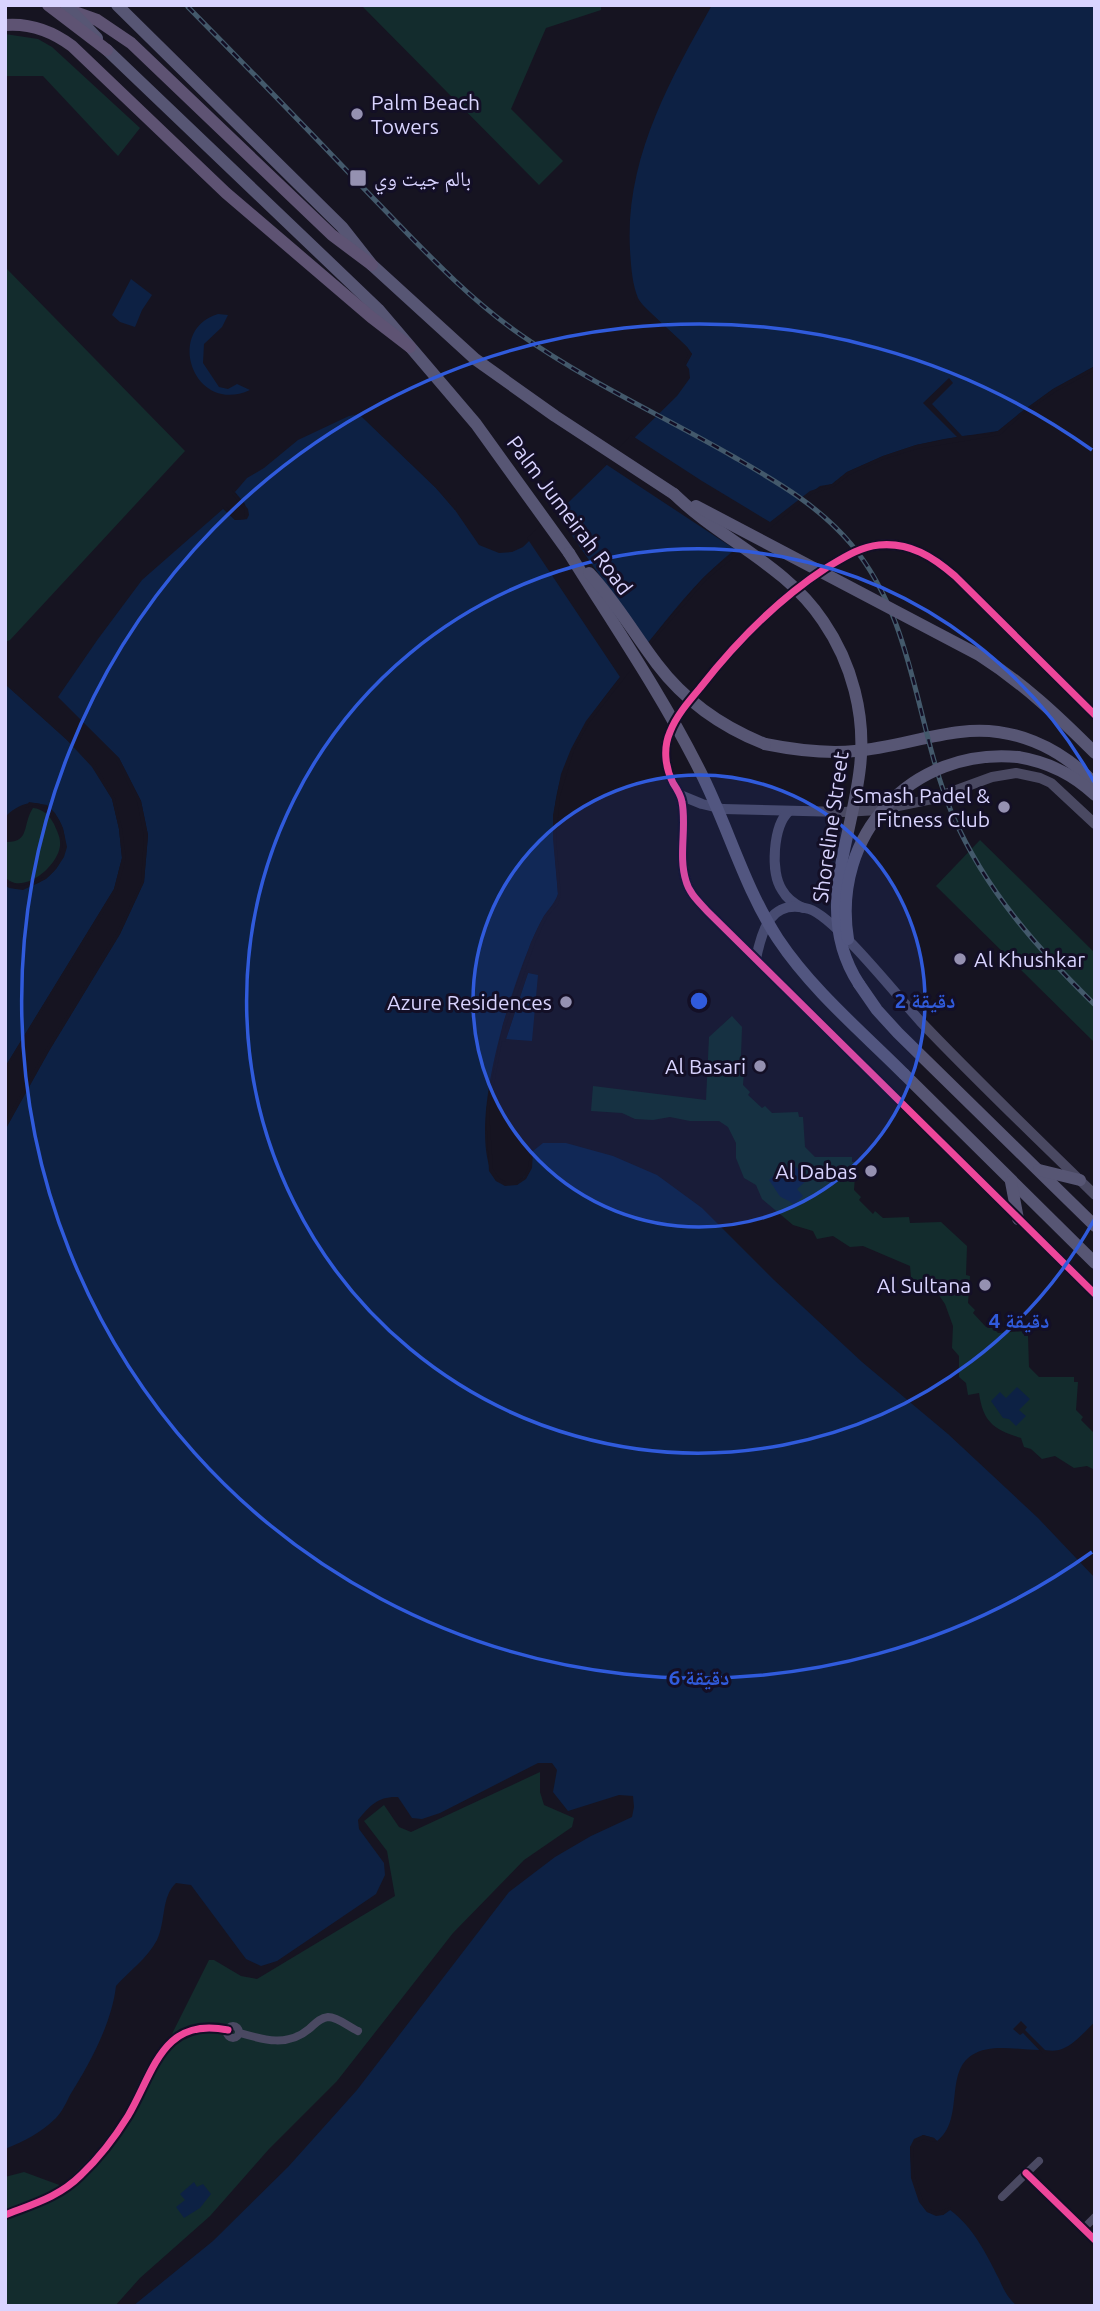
<svg xmlns="http://www.w3.org/2000/svg" width="1100" height="2311" viewBox="0 0 1100 2311" font-family="Ubuntu,'Noto Naskh Arabic',sans-serif">
  <style>
    .green { fill: #132c2d }
    .water { fill: #0d2144 }
    .pier { fill: #161421 }
    .lines { fill: none; stroke-linecap: round; stroke-linejoin: round }
    .minor { stroke: #4a4962; stroke-width: 8 }
    .tertiary { stroke: #4a4962; stroke-width: 10 }
    .secondary { stroke: #575674; stroke-width: 12 }
    .primary { stroke: #5e5373; stroke-width: 12 }
    .rail-casing { stroke: #43596b; stroke-width: 5 }
    .rail { stroke: #130f26; stroke-width: 2.5; stroke-dasharray: 8; stroke-linecap: butt }
    .secondary-bridge { stroke: #575674; stroke-width: 12 }
    .primary-bridge { stroke: #5e5373; stroke-width: 12 }
    .cycleway-casing { stroke: #130f26; stroke-width: 11 }
    .cycleway { stroke: #ed469a; stroke-width: 7 }
    .ring { fill: none; stroke: #305bdc; stroke-width: 3.5 }
    .poi-dot { fill: #9591b1; stroke: #130f26; stroke-width: 2.5 }
    .labels { text-anchor: middle; dominant-baseline: central; stroke-width: 6; stroke-linejoin: round; paint-order: stroke }
    .poi-label { font-size: 21px; fill: #d9d4ff; stroke: #130f26; text-anchor: end }
    .street-label { font-size: 21px; fill: #d9d4ff; stroke: #130f26 }
    .centre { fill: #305bdc; stroke: #130f26; stroke-width: 3.5 }
    .ring-label { font-size: 21px; text-anchor: middle; font-weight: bold; fill: #305bdc; stroke: #130f26; stroke-width: 6; stroke-linejoin: round; paint-order: stroke }
  </style>
  <rect width="100%" height="100%" fill="#161421"/>
  <g class="green">
    <path d="M361 5H601V10L546 28 511 109 563 161 539 185Z"/>
    <path d="M5 34 38 39 52 47 140 128 118 156 43 76H5Z"/>
    <path d="M5 267 185 451 10 640 5 642Z"/>
    <path d="M33 808C43 809 49 815 54 824 57 831 61 838 60 846 58 863 34 886 15 883 13 883 7 879 5 878V842C31 843 22 824 33 808Z"/>
    <path d="M980 840 1095 953V1043L936 886Z"/>
    <path d="M732 1016 742 1027 741 1056 745 1057 743 1085 750 1092 748 1095 762 1108 765 1106 772 1113 798 1112 799 1117H803L805 1147 815 1157H852V1162H856L854 1190 861 1197 859 1200 873 1214 875 1211 883 1218 909 1217 910 1223 941 1222 967 1246 966 1275 970 1276 968 1303 975 1310 973 1313 986 1327 989 1324 998 1333 1025 1331 1024 1336H1028L1029 1367 1039 1377H1074V1382H1078L1076 1410 1083 1417 1081 1420 1095 1434V1470L1087 1466 1074 1468 1055 1456 1042 1459 1031 1449 1024 1447 1021 1438C994 1430 983 1422 979 1393L968 1395 966 1383 959 1377V1356L952 1348 953 1326 945 1304 932 1285H919L911 1277 910 1266 863 1246 850 1247 833 1236 817 1239 813 1231 793 1225 762 1199 756 1185 744 1178 736 1158V1143L728 1127 719 1121H690L670 1117 653 1120 635 1119 622 1113 591 1111 593 1086 706 1100 709 1037Z"/>
    <path d="M540 1772V1792L544 1805 574 1818 572 1827 524 1860 453 1933 337 2081 269 2149 210 2216 140 2278 115 2306H5V2177L24 2172 62 2186 94 2154 122 2117 146 2068 159 2048 171 2036 209 1960H214L241 1976 257 1979 395 1896 387 1851 364 1821 384 1805 399 1827 411 1832Z"/>
  </g>
  <g class="water">
    <path d="M712 5H1095V366L1053 389 1020 413 998 431 944 439 916 445 883 456 847 472 832 484 820 486C780 516 737 544 702 579 676 606 654 636 630 665 598 704 568 742 557 793 550 825 556 861 558 894 555 903 549 908 544 916 539 924 535 933 532 941 510 991 464 1133 496 1181L517 1185 531 1168 533 1151 543 1143H566L613 1156 657 1175 702 1208 774 1280 862 1362 948 1434 1038 1518 1095 1578V2022C1085 2031 1075 2044 1062 2049 1055 2052 1047 2050 1040 2050 1018 2050 991 2043 972 2055 944 2073 965 2120 937 2141L934 2138 923 2135 910 2147C911 2171 912 2192 927 2212L943 2215 950 2210C973 2227 986 2253 999 2279 1004 2290 1007 2297 1017 2306H133L213 2241 288 2167 357 2090 509 1892 555 1857 591 1836 632 1817 634 1807 633 1796 619 1795 568 1811 553 1792 557 1770 552 1763H538L440 1813 422 1819 412 1818 398 1797C379 1796 370 1805 358 1820L359 1829 384 1863 385 1875 376 1894 277 1961 261 1966 246 1959 191 1885 176 1883C161 1897 166 1921 157 1940 147 1959 129 1971 116 1986 112 2023 89 2065 70 2095 66 2103 62 2112 56 2118 41 2133 24 2141 5 2149V1130L49 1051 120 934 144 882 148 835 141 801 119 758 58 697 98 639 142 580 223 509 235 520 247 519 245 504 235 492 247 478 264 468 298 440 349 416 359 414 436 488 455 510 479 545 499 553 512 552 523 547 677 396 690 378 689 369 686 365 692 354 687 347C677 336 643 309 638 298 632 283 631 266 630 250 625 159 669 82 712 5Z"/>
    <path d="M131 279 152 295 142 310 135 327 120 322 112 315Z"/>
    <path d="M218 314 228 315 222 327 204 344 203 363 219 387 228 389 237 384 250 390C194 416 164 330 218 314Z"/>
    <path d="M5 684 67 740 92 766 112 799 119 829 122 858 114 889 5 1067V885C17 891 25 889 36 884 95 858 53 769 5 817Z"/>
    <path d="M528 973 538 975 532 1041 506 1039Z"/>
    <path d="M795 1166 808 1179 797 1189 803 1196 794 1205C789 1200 786 1200 781 1197 779 1196 773 1185 769 1180L778 1171 784 1177Z"/>
    <path d="M1017 1387 1030 1399 1019 1410 1026 1416 1016 1426 1009 1419 1003 1418 991 1401 1000 1392 1006 1398Z"/>
    <path d="M194 2182 197 2187 203 2184 211 2194 200 2208 184 2218 176 2207 185 2200 180 2194Z"/>
  </g>
  <g class="pier">
    <path d="M634 297 687 347 692 354 686 365 684 362 688 355 685 349 636 303Z"/>
    <path d="M1095 366V370L1055 392 1022 415 1000 435 917 449 884 459 849 475 833 487 812 494 707 579 660 633 589 723 574 750 560 796 556 839 561 895 558 904 547 917 535 943 506 1025 505 1029 525 972 529 970 505 1042 502 1041 489 1111 493 1169 499 1178 506 1182H516L524 1177 528 1167 531 1148 533 1151 532 1168 526 1179 517 1185 505 1186 496 1181 489 1171 486 1111 503 1024 531 942 544 916 555 903 558 894 553 839V815L561 774 571 749 586 721 620 677 527 538 555 511 647 644 704 577 736 550 604 463 631 435 702 481 770 522 810 491 832 484 847 472 883 456 916 445 957 437 923 403 949 378 953 383 932 404 962 436 990 434 998 431 1020 413 1053 389Z"/>
    <path d="M359 414H364L439 485 457 506 455 510 436 488Z"/>
    <path d="M232 490 248 509 249 515 247 519 235 520 222 506H226L236 517H244L245 510 232 494Z"/>
    <path d="M5 681 69 738 95 764 115 798 122 828 126 858 117 891 5 1071V1067L114 889 122 858 119 829 112 799 92 767 67 740 5 684Z"/>
    <path d="M55 695 119 758 141 801 148 835 144 882 120 934 49 1051 5 1130V1122L46 1049 117 932 141 882 144 836 137 802 116 760 55 699Z"/>
    <path d="M29 802 47 805 55 813 63 828 67 847 64 857 56 869 46 879 23 890 9 888 5 885V882L22 886 44 877 54 867 63 846 60 829 53 815 45 808 36 805 25 808Z"/>
    <path d="M1021 2021 1027 2027 1025 2030 1049 2054H1043L1023 2033 1020 2035 1013 2029Z"/>
    <path d="M923 2135 934 2138 937 2141 933 2142 924 2139 917 2142 914 2148 913 2157 915 2177 923 2200 929 2209 936 2212 951 2207 950 2210 943 2215 936 2216 927 2212 919 2202 911 2178 910 2147 914 2139Z"/>
  </g>
  <g class="lines">
    <g class="minor">
      <circle cx="233" cy="2032" r="6"/>
      <path d="M240 2033C264 2040 288 2047 309 2029 315 2024 319 2018 328 2017 338 2017 349 2027 358 2031"/>
      <path d="M1026 2173 1095 2240"/>
      <path d="M1002 2197 1039 2161"/>
      <path d="M5 2215C33 2204 59 2197 81 2175 99 2158 115 2137 128 2116 154 2072 162 2016 228 2030"/>
      <path d="M1083 2229 1095 2217"/>
    </g>
    <g class="tertiary">
      <path d="M1095 715 955 576C933 557 910 542 879 545 859 547 843 558 826 568 777 600 736 642 700 688 689 701 676 716 670 732 663 748 665 767 673 783 677 789 681 795 682 802 687 827 678 856 686 881 689 893 699 902 707 911L1095 1294"/>
      <path d="M680 795 702 804 723 809 843 812 879 810 932 799 992 777 1016 773 1040 778 1051 783 1095 824"/>
      <path d="M789 811C773 826 770 872 782 890 787 899 794 904 803 908"/>
      <path d="M756 959C762 929 771 898 809 909 835 917 899 998 921 1022 977 1081 1037 1138 1095 1195"/>
    </g>
    <g class="secondary">
      <path d="M117 5 342 227 372 265 475 359 555 416 674 494"/>
      <path d="M107 50 378 309 476 424 569 553"/>
      <path d="M765 744C795 750 825 754 855 751 891 748 925 736 960 732 1012 725 1060 747 1095 784"/>
      <path d="M1018 757C1048 762 1073 774 1095 795"/>
      <path d="M859 984 877 1010 898 1033 1095 1226"/>
      <path d="M904 1074 1095 1263"/>
      <path d="M1039 1170 1080 1180"/>
      <path d="M1011 1182 1018 1219"/>
    </g>
    <g class="primary">
      <path d="M69 10 97 20 131 43 332 235 372 265"/>
      <path d="M5 25C30 23 52 31 72 46L226 193 371 317 410 347"/>
    </g>
    <g class="rail-casing">
      <path id="rail" d="M188 7C250 70 312 134 373 198 420 246 466 297 521 335 588 382 663 416 734 457 777 482 818 505 851 544 916 622 915 726 953 816 986 891 1038 949 1095 1005"/>
    </g>
    <use href="#rail" class="rail"/>
    <g class="secondary-bridge">
      <path d="M66 5 97 38"/>
      <path d="M674 494C721 540 786 565 823 621 852 663 866 716 860 767 852 842 813 913 859 984"/>
      <path d="M696 506 979 655C1023 683 1058 716 1095 753"/>
      <path d="M569 553C614 625 662 695 700 771 728 826 744 887 778 939 812 990 861 1031 904 1074"/>
      <path d="M589 573C615 600 634 634 657 664 685 701 722 727 765 744"/>
      <path d="M848 939C831 835 912 747 1018 757"/>
    </g>
    <path class="primary-bridge" d="M48 5 107 50"/>
    <g class="cycleway-casing">
      <g id="cycleway">
        <path d="M1095 715 955 576C933 557 910 542 879 545 859 547 843 558 826 568 777 600 736 642 700 688 689 701 676 716 670 732 663 748 665 767 673 783 677 789 681 795 682 802 687 827 678 856 686 881 689 893 699 902 707 911L1095 1294"/>
        <path d="M1026 2173 1095 2240"/>
        <path d="M5 2215C33 2204 59 2197 81 2175 99 2158 115 2137 128 2116 154 2072 162 2016 228 2030"/>
      </g>
    </g>
    <use href="#cycleway" class="cycleway"/>
  </g>
  <circle cx="699" cy="1001" r="226" fill="#305bdc" fill-opacity=".12"/>
  <g class="ring">
    <circle cx="699" cy="1001" r="226"/>
    <path d="M1094 1220A452 452 0 1 1 1094 782"/>
    <path d="M1092 1552A677 677 0 1 1 1092 450"/>
  </g>
  <g class="poi-dot">
    <circle cx="357" cy="114" r="7"/>
    <rect x="349" y="169" width="18" height="18" rx="3.5"/>
    <circle cx="1004" cy="807" r="7"/>
    <circle cx="960" cy="959" r="7"/>
    <circle cx="566" cy="1002" r="7"/>
    <circle cx="760" cy="1066" r="7"/>
    <circle cx="871" cy="1171" r="7"/>
    <circle cx="985" cy="1285" r="7"/>
  </g>
  <g class="labels">
    <g class="poi-label">
      <text x="371" y="102" text-anchor="start">Palm Beach<tspan x="371" dy="24">Towers</tspan></text>
      <text x="374" y="178" text-anchor="start">بالم جيت وي</text>
      <text x="990" y="795">Smash Padel &amp;<tspan x="990" dy="24">Fitness Club</tspan></text>
      <text x="974" y="959" text-anchor="start">Al Khushkar</text>
      <text x="552" y="1002">Azure Residences</text>
      <text x="746" y="1066">Al Basari</text>
      <text x="857" y="1171">Al Dabas</text>
      <text x="971" y="1285">Al Sultana</text>
    </g>
    <g class="street-label">
      <text transform="translate(570 515) rotate(53)">Palm Jumeirah Road</text>
      <text transform="translate(830 827) rotate(-82)">Shoreline Street</text>
    </g>
  </g>
  <circle cx="699" cy="1001" r="10" class="centre"/>
  <g class="ring-label">
    <text x="925" y="1008">2 دقيقة</text>
    <text x="1019" y="1328">4 دقيقة</text>
    <text x="699" y="1685">6 دقيقة</text>
  </g>
  <rect width="1100" height="2311" fill="none" stroke="#d9d4ff" stroke-width="14"/>
</svg>
